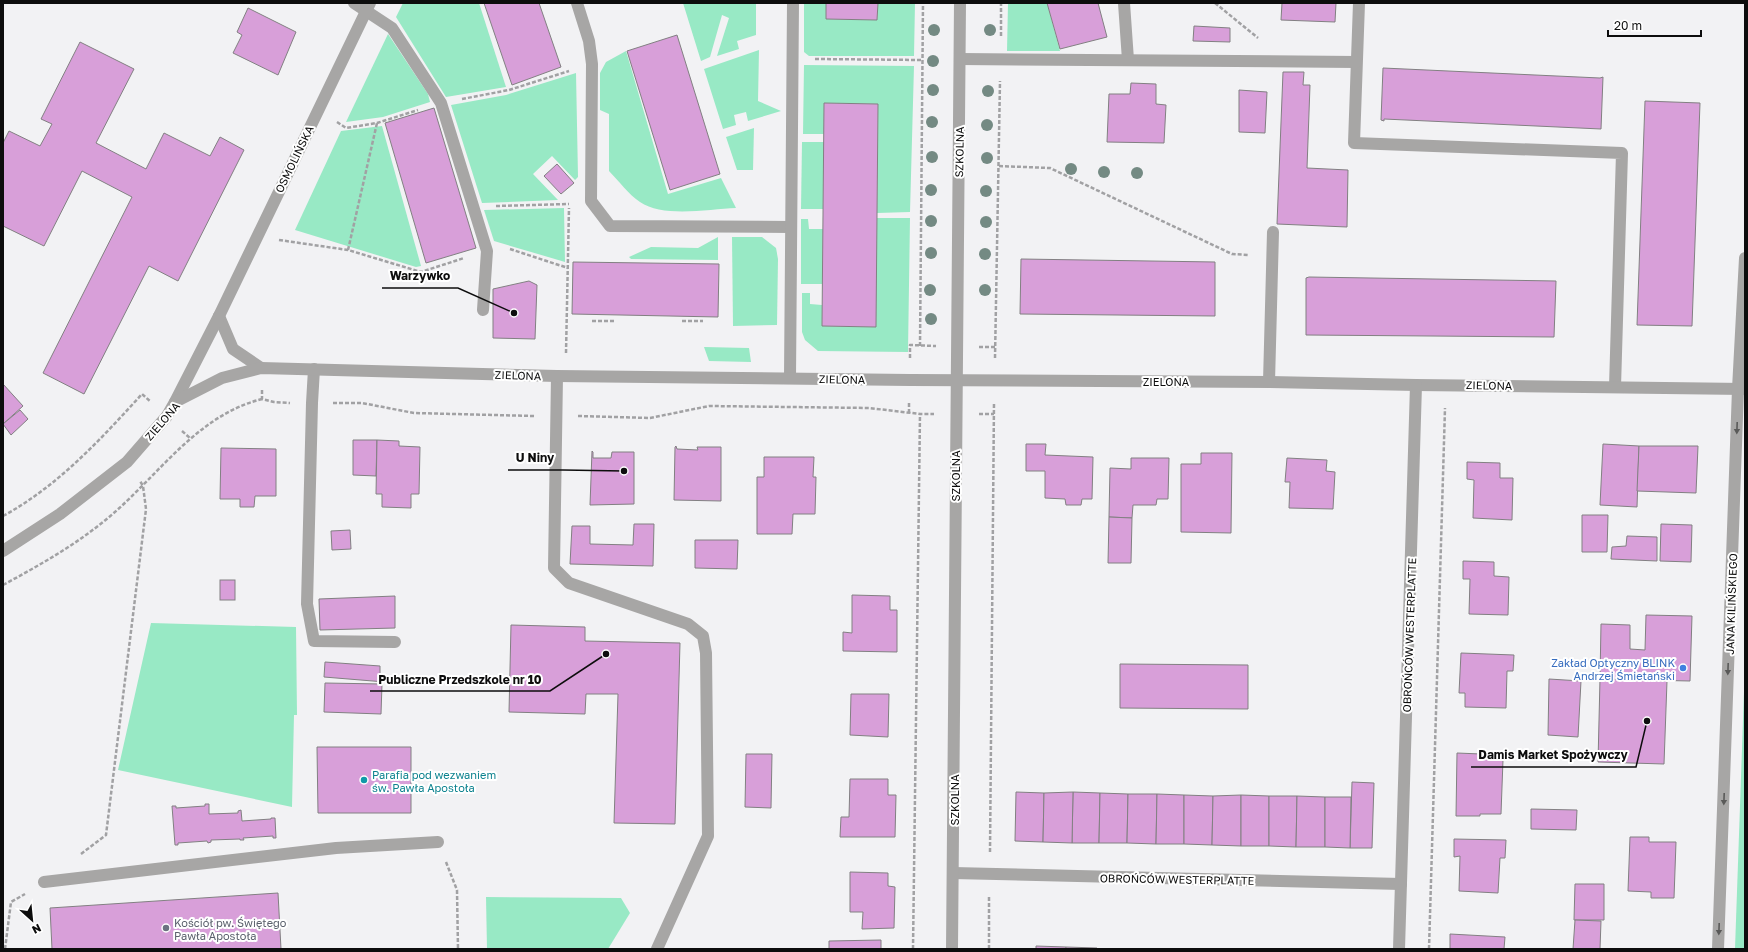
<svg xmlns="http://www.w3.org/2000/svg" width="1748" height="952" viewBox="0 0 1748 952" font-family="'Golos Text',sans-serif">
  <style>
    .green { fill: #98e9c5 }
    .building { fill: #d89fd9; stroke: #828082 }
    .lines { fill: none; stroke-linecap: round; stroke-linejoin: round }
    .path { stroke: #a1a1a3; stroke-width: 2.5; stroke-dasharray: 4 2; stroke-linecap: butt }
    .minor { stroke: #a7a6a5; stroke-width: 12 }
    .tree { fill: #748a83 }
    .oneway { fill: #5a5a59 }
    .shop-dot { fill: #3f7fe0; stroke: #fff; stroke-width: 1.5 }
    .culture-dot { fill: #0f9aa8; stroke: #fff; stroke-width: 1.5 }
    .worship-dot { fill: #6b7280; stroke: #fff; stroke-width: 1.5 }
    .labels { text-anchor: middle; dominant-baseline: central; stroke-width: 4; stroke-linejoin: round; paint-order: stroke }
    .street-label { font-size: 11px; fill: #0d0d0d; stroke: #fff }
    .shop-label { font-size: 11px; fill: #366cbe; stroke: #fff; text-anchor: end }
    .culture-label { font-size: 11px; fill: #0d838f; stroke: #fff; text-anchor: start }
    .worship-label { font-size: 11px; fill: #5b616d; stroke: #fff; text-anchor: start }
    .leader { fill: none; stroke: #0d0d0d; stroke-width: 1.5 }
    .callout-dot { fill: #0d0d0d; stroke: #fff; stroke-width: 1.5 }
    .callout-label { font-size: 12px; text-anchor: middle; font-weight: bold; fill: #0d0d0d; stroke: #fff; stroke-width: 4; stroke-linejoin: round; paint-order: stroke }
  </style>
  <rect width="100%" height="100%" fill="#f2f2f4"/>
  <g class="green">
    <path d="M403 3H479L506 87 446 97 396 17Z"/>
    <path d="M683 3H756V35L737 41 739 49 717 56 729 18 722 15 710 57 701 61Z"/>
    <path d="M804 3H826V19L877 20 878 3H915L914 56H809L804 52Z"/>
    <path d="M1008 3H1047L1060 51H1007Z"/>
    <path d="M388 34 428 94 430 102 383 117 346 122Z"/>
    <path d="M759 50 758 101 781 111 748 121 746 112 734 115 736 125 723 129 704 69Z"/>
    <path d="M626 51 668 194 721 178 736 208C709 209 663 218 640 202 628 194 619 181 609 171V114L600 110V73L606 62Z"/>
    <path d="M804 65 914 66 910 212 877 213 878 104 824 103V134H803Z"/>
    <path d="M576 73 578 177 575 180 552 156 533 174 558 200 482 203 451 105 506 95Z"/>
    <path d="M382 126 421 266 416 267 295 230 341 131Z"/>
    <path d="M754 128 753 170H737L726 137Z"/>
    <path d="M802 142H824L823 209H801Z"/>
    <path d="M564 208 565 262 494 241 484 210Z"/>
    <path d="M876 218H910L908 352 818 351 805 340 802 332V293H810V304L822 305V326L875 327Z"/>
    <path d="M801 219H808L809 229H823L822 284H801Z"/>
    <path d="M718 237V260L631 259 629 257 651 247 698 248Z"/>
    <path d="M732 237H762L776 248 778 259 777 325 733 326Z"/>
    <path d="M704 347 749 348 751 362 709 361Z"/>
    <path d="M151 623 296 627 297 715H294L292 807 118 770Z"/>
    <path d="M1745 663V949H1735Z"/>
    <path d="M486 897 621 898 630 913 608 949H487Z"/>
  </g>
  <g class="building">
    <path d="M484 3H539L561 67 512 85Z"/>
    <path d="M826 3H878L877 20 826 19Z"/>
    <path d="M1047 3H1098L1107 37 1060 49Z"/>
    <path d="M1282 3H1336L1335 22 1281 20Z"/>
    <path d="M248 8 296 32 278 75 233 53 242 35 237 32Z"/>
    <path d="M1194 26 1230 28V42L1193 41Z"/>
    <path d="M677 35 720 174 670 190 627 51Z"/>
    <path d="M80 42 134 69 96 143 146 169 164 133 210 156 220 137 244 150 178 281 149 266 84 394 43 373 132 197 82 171 44 246 3 226V143L9 131 40 146 52 124 41 119Z"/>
    <path d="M1383 68 1600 78 1603 77 1601 129 1384 119V121L1381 120Z"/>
    <path d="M1283 72H1304L1303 85H1310L1307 168 1348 170 1347 227 1277 224Z"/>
    <path d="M1131 83 1156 84V104L1166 105 1164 143 1107 142 1109 94H1130Z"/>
    <path d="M1239 90 1267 92 1265 133 1239 132Z"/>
    <path d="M1645 101 1700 103 1692 326 1637 325Z"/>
    <path d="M824 103 878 104 876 327 822 326Z"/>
    <path d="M434 108 476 248 426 263 385 123Z"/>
    <path d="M557 164 574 183 561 194 544 176Z"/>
    <path d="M1021 259 1215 262V316L1020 314Z"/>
    <path d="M573 262 719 264 718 317 572 314Z"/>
    <path d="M1309 277 1556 281 1554 337 1306 335V278Z"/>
    <path d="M529 281 537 285 535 339 493 338V289Z"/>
    <path d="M3 384 23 406 3 424Z"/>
    <path d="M20 410 28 419 11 435 3 424Z"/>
    <path d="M353 440H377L376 476 353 475Z"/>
    <path d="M377 440 399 441V446L420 447 419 494H411V508L382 507V494H376Z"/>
    <path d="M1026 444H1046L1045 455 1093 457 1092 499H1082L1081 505H1066L1065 499 1045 498V471H1026Z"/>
    <path d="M1603 444 1639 446 1637 507 1600 505Z"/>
    <path d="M676 446 677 449 698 450 697 447H721V501L674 500 675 447Z"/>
    <path d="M1639 446H1698L1696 493 1637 491Z"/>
    <path d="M221 448 276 449V496H255L254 507H240V499H220Z"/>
    <path d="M592 451 593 452V458H611L612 452H634V504L590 505Z"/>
    <path d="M1201 453H1232L1231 533 1181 532V464H1201Z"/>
    <path d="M764 457H814L813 477H816L815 514H793L792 534H757V477H764Z"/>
    <path d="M1131 458H1169L1168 499H1157L1156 505H1133L1132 518 1109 517 1110 468 1131 469Z"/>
    <path d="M1287 458 1327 460 1326 471 1335 472 1333 509 1289 508 1290 482H1285Z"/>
    <path d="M1467 462 1500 463V478H1513L1512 520 1473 518 1474 480 1467 479Z"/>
    <path d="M1582 515H1608L1607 552H1582Z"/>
    <path d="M1109 517 1132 518 1131 563H1108Z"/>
    <path d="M634 524H654L653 566 570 564 572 526H590V544L633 545Z"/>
    <path d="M1661 524 1692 525 1691 562 1660 561Z"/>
    <path d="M350 530 351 549 332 550 331 531Z"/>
    <path d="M1627 536 1657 537V561L1611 559 1612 547 1626 546Z"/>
    <path d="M695 540H738L737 569 695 568Z"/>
    <path d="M1463 561 1494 562V576L1509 577 1508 615 1469 614 1470 579H1463Z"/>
    <rect x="220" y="580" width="15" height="20"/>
    <path d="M852 595 890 596V610H897V652L843 651V632L852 633Z"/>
    <path d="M395 596V628L320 630 319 599Z"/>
    <path d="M1646 615 1692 616 1690 681 1600 679 1601 624 1630 625V649L1645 650Z"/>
    <path d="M511 625 585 627V641L680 643 675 824 614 823 618 694H586L585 714 509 712Z"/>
    <path d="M1461 653 1514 655 1513 671H1507L1506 708 1465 707V693H1459Z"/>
    <path d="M325 662 380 666V675L385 676V682L324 677Z"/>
    <path d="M1120 664 1248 665V709L1120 708Z"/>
    <path d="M1549 679 1581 681 1578 737 1548 735Z"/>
    <path d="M1600 679 1667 681 1664 764 1598 762Z"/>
    <path d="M325 683 382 684 381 714 324 712Z"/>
    <path d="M851 694H889L888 737 850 735Z"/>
    <path d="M317 747H411V813H318Z"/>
    <path d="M1457 753 1481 754 1480 759 1503 760 1501 814H1480V816H1456Z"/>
    <path d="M746 754H772L771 808 745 807Z"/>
    <path d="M850 779H888V795H896L895 837H840L841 817H849Z"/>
    <path d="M1352 782 1374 783 1372 848H1350Z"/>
    <path d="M1016 792 1044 793 1043 842 1015 841Z"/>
    <path d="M1073 792 1100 793 1099 843H1072Z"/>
    <path d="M1073 792 1072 843 1043 842 1044 793Z"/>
    <path d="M1100 793 1128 794 1127 843H1099Z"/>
    <path d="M1128 794H1157L1156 844 1127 843Z"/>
    <path d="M1157 794 1184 795V844H1156Z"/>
    <path d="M1184 795 1213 796 1212 845 1184 844Z"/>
    <path d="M1241 795V846L1212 845 1213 796Z"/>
    <path d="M1241 795 1269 796V846H1241Z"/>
    <path d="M1269 796H1297L1296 847 1269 846Z"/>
    <path d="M1297 796 1325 797V847H1296Z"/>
    <path d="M1325 797H1351L1350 848 1325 847Z"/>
    <path d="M205 804H209V814L238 813V811L241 810 242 821 271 819V818H275L276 838H273V836L243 838 244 840H240V839L211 840V842L208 843 207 841 178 843V845H175L172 806H176V808L205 806Z"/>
    <path d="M1531 809 1577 810 1576 830 1531 829Z"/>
    <path d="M1630 837H1649V842H1676L1674 898H1651V892L1628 891Z"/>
    <path d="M1454 839 1506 840 1505 858H1500L1498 893 1459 891 1460 856 1454 857Z"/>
    <path d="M850 872 888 873V886L895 887 894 928 862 929 863 912H850Z"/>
    <path d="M1575 884H1604V920H1574Z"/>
    <path d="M278 893 281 949H52L50 908Z"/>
    <path d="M1575 920 1601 921 1600 949H1573Z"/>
    <path d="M1450 934 1505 937 1504 949H1450Z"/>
    <path d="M881 940V949H829V941Z"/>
    <path d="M1036 946 1066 947V949H1036Z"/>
    <path d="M1066 947 1097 948V949H1066Z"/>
  </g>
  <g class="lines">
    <g class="path">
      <path d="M1215 3 1258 38"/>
      <path d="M1001 36V3"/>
      <path d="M815 59 922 60"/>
      <path d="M462 99 509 90 569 71"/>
      <path d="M337 122 346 128 377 123 418 110"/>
      <path d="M999 166 1050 168 1232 254 1249 255"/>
      <path d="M496 206 569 204"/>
      <path d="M279 240 348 250 421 272 464 258"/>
      <path d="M510 249 568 268"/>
      <path d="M348 250 377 123"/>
      <path d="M592 321H614"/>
      <path d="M682 321H703"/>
      <path d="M920 346 923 3"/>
      <path d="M979 347H996"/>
      <path d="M566 353 569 208"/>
      <path d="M910 358V345L936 346"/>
      <path d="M995 358 1000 81"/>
      <path d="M262 390V399L274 402 290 403"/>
      <path d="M333 403H362L414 413 535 416"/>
      <path d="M909 413V401"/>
      <path d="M979 414H994"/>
      <path d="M578 416 650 418 709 406 869 408 920 414H934"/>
      <path d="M182 431 190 438"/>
      <path d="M3 516C58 486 100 440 142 394L151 402"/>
      <path d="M3 585C38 566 72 547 103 522 156 480 194 416 262 399"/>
      <path d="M990 852 994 403"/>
      <path d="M81 854 106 835 146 509 143 486 140 481"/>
      <path d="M446 862 457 890 458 949"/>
      <path d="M5 949 11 902 25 894"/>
      <path d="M913 949 920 414"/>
      <path d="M989 949V895"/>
      <path d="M1429 949 1445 408"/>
    </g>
    <g class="minor">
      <path d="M354 3 392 28 441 103 487 251 483 310"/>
      <path d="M577 3 589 41 592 64 591 201 610 226 790 227"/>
      <path d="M1124 3 1128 60"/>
      <path d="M1359 3 1354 143 1622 153 1615 387"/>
      <path d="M960 59 1356 62"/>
      <path d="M219 316 233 349 261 368"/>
      <path d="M314 369 312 403 307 604 314 641 395 642"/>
      <path d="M557 376 554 568 569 583 688 624 703 636 706 653 708 836 657 949"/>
      <path d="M790 378 793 3"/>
      <path d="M1269 382 1273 232"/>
      <path d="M175 402 219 316 370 3"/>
      <path d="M3 551 60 514 127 462 167 416 175 402 222 378 261 368 557 376 910 380 1269 382 1416 385 1745 389"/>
      <path d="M953 873 1401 884"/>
      <path d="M44 882 336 848 438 842"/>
      <path d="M952 949 960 3"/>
      <path d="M1399 949 1416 385"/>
      <path d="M1718 949 1738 389 1745 258"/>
    </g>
  </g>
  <g class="tree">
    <circle cx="934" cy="30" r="6"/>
    <circle cx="990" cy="30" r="6"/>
    <circle cx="933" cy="61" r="6"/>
    <circle cx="933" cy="90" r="6"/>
    <circle cx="988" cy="91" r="6"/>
    <circle cx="932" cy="122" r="6"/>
    <circle cx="987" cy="125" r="6"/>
    <circle cx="932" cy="157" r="6"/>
    <circle cx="987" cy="158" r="6"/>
    <circle cx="1071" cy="169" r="6"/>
    <circle cx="1104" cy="172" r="6"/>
    <circle cx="1137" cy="173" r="6"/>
    <circle cx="931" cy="190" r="6"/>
    <circle cx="986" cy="191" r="6"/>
    <circle cx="931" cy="221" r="6"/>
    <circle cx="986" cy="222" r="6"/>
    <circle cx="931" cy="253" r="6"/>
    <circle cx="985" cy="254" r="6"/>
    <circle cx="930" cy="290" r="6"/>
    <circle cx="985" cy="290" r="6"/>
    <circle cx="931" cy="319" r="6"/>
  </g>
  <defs><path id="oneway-solid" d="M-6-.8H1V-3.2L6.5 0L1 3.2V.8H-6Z"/></defs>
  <g class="oneway">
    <use href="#oneway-solid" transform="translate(1737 428) rotate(92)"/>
    <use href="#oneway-solid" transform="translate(1728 669) rotate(92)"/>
    <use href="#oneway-solid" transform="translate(1724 799) rotate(92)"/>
    <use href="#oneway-solid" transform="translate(1719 929) rotate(92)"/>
  </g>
  <circle class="shop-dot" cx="1683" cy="668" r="4"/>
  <circle class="culture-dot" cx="364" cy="780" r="4"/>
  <circle class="worship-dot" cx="166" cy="928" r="4"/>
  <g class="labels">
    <g class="street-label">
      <text transform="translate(959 152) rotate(-89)">SZKOLNA</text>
      <text transform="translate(294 159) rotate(-64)">OSMOLIŃSKA</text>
      <text transform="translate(518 375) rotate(2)">ZIELONA</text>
      <text transform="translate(842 379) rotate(1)">ZIELONA</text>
      <text x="1166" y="381">ZIELONA</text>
      <text transform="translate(1489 385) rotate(1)">ZIELONA</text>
      <text transform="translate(162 421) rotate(-49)">ZIELONA</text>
      <text transform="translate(955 476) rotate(-90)">SZKOLNA</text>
      <text transform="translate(1731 604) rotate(-88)">JANA KILIŃSKIEGO</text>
      <text transform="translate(1409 635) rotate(-88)">OBROŃCÓW WESTERPLATTE</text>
      <text transform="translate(954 800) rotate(-90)">SZKOLNA</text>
      <text transform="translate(1177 879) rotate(1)">OBROŃCÓW WESTERPLATTE</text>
    </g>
    <g class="shop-label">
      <text x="1675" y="662">Zakład Optyczny BLINK<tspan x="1675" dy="13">Andrzej Śmietański</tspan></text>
    </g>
    <g class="culture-label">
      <text x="372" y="774">Parafia pod wezwaniem<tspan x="372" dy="13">św. Pawła Apostoła</tspan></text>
    </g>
    <g class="worship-label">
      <text x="174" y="922">Kościół pw. Świętego<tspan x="174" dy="13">Pawła Apostoła</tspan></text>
    </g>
  </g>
  <path class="leader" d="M514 313L458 288H382M624 471L563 470H508M606 654L550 691H370M1647 721L1636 767H1471"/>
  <g class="callout-dot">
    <circle cx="514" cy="313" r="4"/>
    <circle cx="624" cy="471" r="4"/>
    <circle cx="606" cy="654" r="4"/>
    <circle cx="1647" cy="721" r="4"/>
  </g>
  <g class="callout-label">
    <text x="420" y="280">Warzywko</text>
    <text x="535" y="462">U Niny</text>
    <text x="460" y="684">Publiczne Przedszkole nr 10</text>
    <text x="1553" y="759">Damis Market Spożywczy</text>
  </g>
  <rect width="1748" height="952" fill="none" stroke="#0d0d0d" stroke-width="8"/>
  <g transform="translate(32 920) rotate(153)" stroke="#ffffff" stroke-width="3" paint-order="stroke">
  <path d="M0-3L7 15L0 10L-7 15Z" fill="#0d0d0d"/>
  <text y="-6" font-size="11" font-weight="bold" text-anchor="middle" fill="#0d0d0d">N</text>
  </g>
  <path d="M1608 30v6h93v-6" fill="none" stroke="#0d0d0d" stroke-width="2"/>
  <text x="1614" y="30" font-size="12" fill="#0d0d0d" stroke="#ffffff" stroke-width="3" paint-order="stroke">20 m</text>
</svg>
